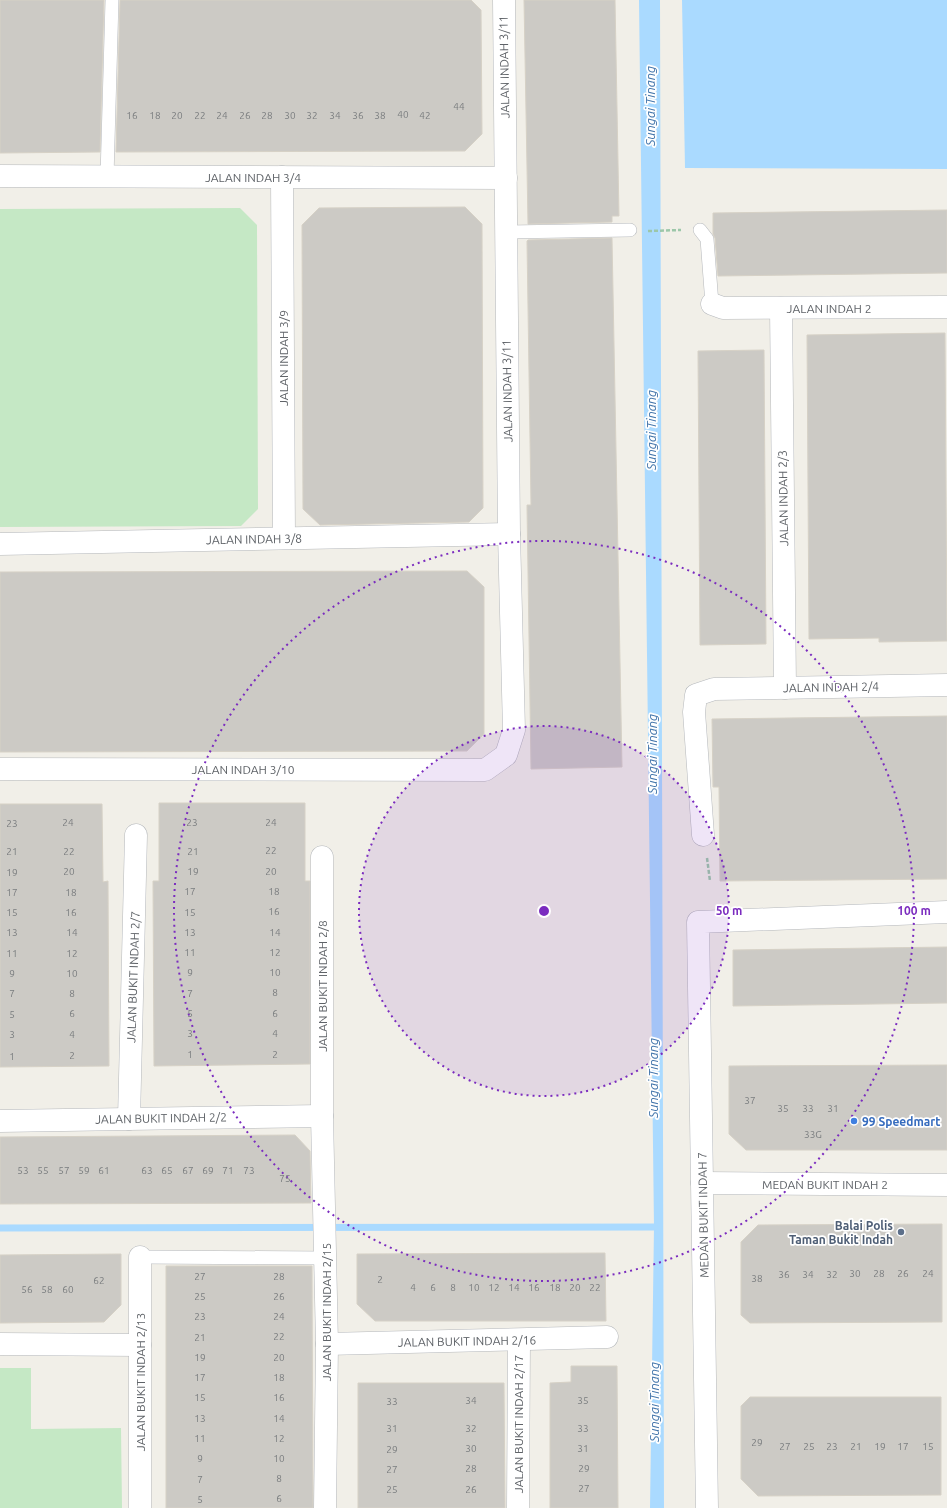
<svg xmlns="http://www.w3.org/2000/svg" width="947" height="1508" viewBox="0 0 947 1508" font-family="Ubuntu,sans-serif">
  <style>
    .green { fill: #c5e8c5 }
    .water { fill: #aadaff }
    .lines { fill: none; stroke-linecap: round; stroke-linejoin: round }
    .stream { stroke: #aadaff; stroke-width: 7 }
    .building { fill: #cccac5; stroke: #d6d1c6 }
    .lane-casing { stroke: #b5b8bc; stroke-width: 14 }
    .street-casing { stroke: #b5b8bc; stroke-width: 23 }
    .path { stroke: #9cc7a9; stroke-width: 2.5; stroke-dasharray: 4 2; stroke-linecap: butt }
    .lane { stroke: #fff; stroke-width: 13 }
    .street { stroke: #fff; stroke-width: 22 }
    .ring { fill: none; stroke: #7b2cbf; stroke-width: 2; stroke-dasharray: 2 4 }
    .shop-dot { fill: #3f7fe0; stroke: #fff; stroke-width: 1.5 }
    .service-dot { fill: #5c6f8a; stroke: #fff; stroke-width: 1.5 }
    .labels { text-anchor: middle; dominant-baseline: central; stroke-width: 3.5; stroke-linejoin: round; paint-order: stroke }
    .number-label { font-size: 10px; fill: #7a7d7f }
    .street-label { font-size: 12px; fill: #5f6368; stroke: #fff }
    .shop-label { font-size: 12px; font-weight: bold; fill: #366cbe; stroke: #fff; text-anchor: start }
    .service-label { font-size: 12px; font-weight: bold; fill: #4e5e75; stroke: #fff; text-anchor: end }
    .water-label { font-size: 13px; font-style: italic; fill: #4174aa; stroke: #fff }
    .centre { fill: #7b2cbf; stroke: #fff; stroke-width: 2 }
    .ring-label { font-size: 12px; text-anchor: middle; font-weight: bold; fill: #7b2cbf; stroke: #fff; stroke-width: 3.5; stroke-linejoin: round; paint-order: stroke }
  </style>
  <rect width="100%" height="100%" fill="#f1efe8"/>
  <g class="green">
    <path d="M240 208 257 225 258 509 241 526 0 527V209Z"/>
    <path d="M0 1368H31V1429L121 1428 122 1508H0Z"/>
  </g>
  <g class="water">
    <path d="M639 0H660L664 1508H650L654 1227Z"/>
    <path d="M682 0H947V169L685 168Z"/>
  </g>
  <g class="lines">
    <path class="stream" d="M0 1228 654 1227"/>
  </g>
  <g class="building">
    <path d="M0 0H104L100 152 0 153Z"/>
    <path d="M120 0H471L481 10 482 134 465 151 116 152Z"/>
    <path d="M524 0H615L619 216H612V222L528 224Z"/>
    <path d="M465 207 482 224 483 508 469 522 320 525 303 509 302 225 319 208Z"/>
    <path d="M947 210V273L718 276 715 238 713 234V213Z"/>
    <path d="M612 238 622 767 531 769 527 505H531L527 241 528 240Z"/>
    <path d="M945 333 947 641 879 642V638L809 639 807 335Z"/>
    <path d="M764 350 766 644 700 645 698 351Z"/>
    <path d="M467 571 484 587V734L467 751 0 752V572Z"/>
    <path d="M947 716V879L720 881 719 787H713L712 719Z"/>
    <path d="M159 803H305V881H310V1064L154 1066 153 881H159Z"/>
    <path d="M0 804H102L103 882 108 881 109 1066 0 1067Z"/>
    <path d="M947 947V1003L733 1006V950Z"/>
    <path d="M947 1065V1150H746L729 1134V1066Z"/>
    <path d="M295 1135 310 1151 311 1203 0 1204V1137Z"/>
    <path d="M942 1224V1322L750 1323 741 1315V1242L758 1225Z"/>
    <path d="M605 1253 606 1321H375L357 1304V1254Z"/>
    <path d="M121 1254V1305L104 1322 0 1323V1255Z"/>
    <path d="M166 1266H312L313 1508H166Z"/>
    <path d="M571 1366H617L618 1508H550V1383L571 1382Z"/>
    <path d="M358 1383H504L505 1508H358Z"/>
    <path d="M750 1397H941V1495L758 1496 741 1479V1406Z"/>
  </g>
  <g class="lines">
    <g class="lane-casing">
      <g id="lane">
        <path d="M107 177 112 0"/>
        <path d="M700 230 707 239 712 304"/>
        <path d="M506 232 630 230"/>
        <path d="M140 1257 325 1258"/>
      </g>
    </g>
    <g class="street-casing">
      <g id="street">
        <path d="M0 176 506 178"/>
        <path d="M282 177 284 538"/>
        <path d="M712 304 723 308 947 307"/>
        <path d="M781 308 785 688"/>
        <path d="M0 544 509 534"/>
        <path d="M0 769 485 770 506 755 514 730 509 534 504 0"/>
        <path d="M703 835 694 712 696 695 714 689 947 685"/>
        <path d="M322 857V1116L327 1344 325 1508"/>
        <path d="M129 1119 136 835"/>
        <path d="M0 1121 322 1116"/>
        <path d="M702 1183 947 1185"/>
        <path d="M140 1257V1508"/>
        <path d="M0 1344 140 1345"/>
        <path d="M327 1344 607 1337"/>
        <path d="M518 1508 519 1340"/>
        <path d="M707 1508 698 922 947 912"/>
      </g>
    </g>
    <g class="path">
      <path d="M648 231 681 230"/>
      <path d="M707 858 710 881"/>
    </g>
    <use href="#lane" class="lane"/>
    <use href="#street" class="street"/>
  </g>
  <circle cx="544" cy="911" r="185" fill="#7b2cbf" fill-opacity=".12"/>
  <g class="ring">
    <circle cx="544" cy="911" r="185"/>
    <circle cx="544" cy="911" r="370"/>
  </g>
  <circle class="shop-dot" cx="854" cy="1121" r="4"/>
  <circle class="service-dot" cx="901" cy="1232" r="4"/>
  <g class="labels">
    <g class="number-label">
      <text x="459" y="106">44</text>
      <text x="403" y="114">40</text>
      <text x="132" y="115">16</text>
      <text x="155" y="115">18</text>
      <text x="177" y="115">20</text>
      <text x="200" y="115">22</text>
      <text x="222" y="115">24</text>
      <text x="245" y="115">26</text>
      <text x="267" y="115">28</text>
      <text x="290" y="115">30</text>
      <text x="312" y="115">32</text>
      <text x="335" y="115">34</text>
      <text x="358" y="115">36</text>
      <text x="380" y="115">38</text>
      <text x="425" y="115">42</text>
      <text x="68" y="822">24</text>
      <text x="192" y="822">23</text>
      <text x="271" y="822">24</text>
      <text x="12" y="823">23</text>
      <text x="271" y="850">22</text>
      <text x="12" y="851">21</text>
      <text x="69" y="851">22</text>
      <text x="193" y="851">21</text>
      <text x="69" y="871">20</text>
      <text x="193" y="871">19</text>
      <text x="271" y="871">20</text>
      <text x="12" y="872">19</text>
      <text x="190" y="891">17</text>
      <text x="274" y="891">18</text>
      <text x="12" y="892">17</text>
      <text x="71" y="892">18</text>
      <text x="274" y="911">16</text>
      <text x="12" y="912">15</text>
      <text x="71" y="912">16</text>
      <text x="190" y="912">15</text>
      <text x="12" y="932">13</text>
      <text x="72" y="932">14</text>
      <text x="190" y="932">13</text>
      <text x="275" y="932">14</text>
      <text x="190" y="952">11</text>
      <text x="275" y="952">12</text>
      <text x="12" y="953">11</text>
      <text x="72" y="953">12</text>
      <text x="190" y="972">9</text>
      <text x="275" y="972">10</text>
      <text x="12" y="973">9</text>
      <text x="72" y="973">10</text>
      <text x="275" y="992">8</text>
      <text x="12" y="993">7</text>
      <text x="72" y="993">8</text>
      <text x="190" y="993">7</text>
      <text x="72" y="1013">6</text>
      <text x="190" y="1013">5</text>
      <text x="275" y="1013">6</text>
      <text x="12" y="1014">5</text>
      <text x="190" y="1033">3</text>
      <text x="275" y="1033">4</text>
      <text x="12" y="1034">3</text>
      <text x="72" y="1034">4</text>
      <text x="190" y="1054">1</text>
      <text x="275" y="1054">2</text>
      <text x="72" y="1055">2</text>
      <text x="12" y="1056">1</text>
      <text x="750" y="1100">37</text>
      <text x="783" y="1108">35</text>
      <text x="808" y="1108">33</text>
      <text x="833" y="1108">31</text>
      <text x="813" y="1134">33G</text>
      <text x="23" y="1170">53</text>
      <text x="43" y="1170">55</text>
      <text x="64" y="1170">57</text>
      <text x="84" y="1170">59</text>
      <text x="104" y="1170">61</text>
      <text x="147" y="1170">63</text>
      <text x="167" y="1170">65</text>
      <text x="188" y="1170">67</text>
      <text x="208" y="1170">69</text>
      <text x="228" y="1170">71</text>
      <text x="249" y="1170">73</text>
      <text x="285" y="1178">75</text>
      <text x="855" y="1273">30</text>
      <text x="879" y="1273">28</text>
      <text x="903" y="1273">26</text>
      <text x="928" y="1273">24</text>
      <text x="784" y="1274">36</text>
      <text x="808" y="1274">34</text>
      <text x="832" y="1274">32</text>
      <text x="200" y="1276">27</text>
      <text x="279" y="1276">28</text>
      <text x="757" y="1278">38</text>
      <text x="380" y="1279">2</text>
      <text x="99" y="1280">62</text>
      <text x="413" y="1287">4</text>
      <text x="433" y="1287">6</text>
      <text x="453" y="1287">8</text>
      <text x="474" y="1287">10</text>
      <text x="494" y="1287">12</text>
      <text x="514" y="1287">14</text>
      <text x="534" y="1287">16</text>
      <text x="555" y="1287">18</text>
      <text x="575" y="1287">20</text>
      <text x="595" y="1287">22</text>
      <text x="27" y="1289">56</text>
      <text x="47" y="1289">58</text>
      <text x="68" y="1289">60</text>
      <text x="200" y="1296">25</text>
      <text x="279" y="1296">26</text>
      <text x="200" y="1316">23</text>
      <text x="279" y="1316">24</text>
      <text x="279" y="1336">22</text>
      <text x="200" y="1337">21</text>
      <text x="200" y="1357">19</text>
      <text x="279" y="1357">20</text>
      <text x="200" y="1377">17</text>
      <text x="279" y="1377">18</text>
      <text x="200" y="1397">15</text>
      <text x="279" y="1397">16</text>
      <text x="471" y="1400">34</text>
      <text x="583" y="1400">35</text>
      <text x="392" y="1401">33</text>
      <text x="200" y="1418">13</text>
      <text x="279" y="1418">14</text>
      <text x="392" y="1428">31</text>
      <text x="471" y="1428">32</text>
      <text x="583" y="1428">33</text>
      <text x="200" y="1438">11</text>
      <text x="279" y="1438">12</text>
      <text x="757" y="1442">29</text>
      <text x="785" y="1446">27</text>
      <text x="809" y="1446">25</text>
      <text x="832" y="1446">23</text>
      <text x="856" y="1446">21</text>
      <text x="880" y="1446">19</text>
      <text x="903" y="1446">17</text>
      <text x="928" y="1446">15</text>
      <text x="471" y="1448">30</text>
      <text x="583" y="1448">31</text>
      <text x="392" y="1449">29</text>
      <text x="200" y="1458">9</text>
      <text x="279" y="1458">10</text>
      <text x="471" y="1468">28</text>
      <text x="584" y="1468">29</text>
      <text x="392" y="1469">27</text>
      <text x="279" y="1478">8</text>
      <text x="200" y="1479">7</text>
      <text x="584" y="1488">27</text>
      <text x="392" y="1489">25</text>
      <text x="471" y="1489">26</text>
      <text x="279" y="1498">6</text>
      <text x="200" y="1499">5</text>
    </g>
    <g class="street-label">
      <text transform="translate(504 67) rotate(-91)">JALAN INDAH 3/11</text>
      <text x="253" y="177">JALAN INDAH 3/4</text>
      <text x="829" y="308">JALAN INDAH 2</text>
      <text transform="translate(283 358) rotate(-90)">JALAN INDAH 3/9</text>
      <text transform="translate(507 391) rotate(-91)">JALAN INDAH 3/11</text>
      <text transform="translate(783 498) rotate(-91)">JALAN INDAH 2/3</text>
      <text transform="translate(254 539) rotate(-1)">JALAN INDAH 3/8</text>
      <text transform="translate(831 687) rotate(-1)">JALAN INDAH 2/4</text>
      <text x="243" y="769">JALAN INDAH 3/10</text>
      <text transform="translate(133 977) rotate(-88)">JALAN BUKIT INDAH 2/7</text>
      <text transform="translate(322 986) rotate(-90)">JALAN BUKIT INDAH 2/8</text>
      <text transform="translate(161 1118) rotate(-1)">JALAN BUKIT INDAH 2/2</text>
      <text x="825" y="1184">MEDAN BUKIT INDAH 2</text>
      <text transform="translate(703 1215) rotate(-91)">MEDAN BUKIT INDAH 7</text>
      <text transform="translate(326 1312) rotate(-90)">JALAN BUKIT INDAH 2/15</text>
      <text transform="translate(467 1341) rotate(-1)">JALAN BUKIT INDAH 2/16</text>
      <text transform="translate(140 1382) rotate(-90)">JALAN BUKIT INDAH 2/13</text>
      <text transform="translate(518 1424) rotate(-90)">JALAN BUKIT INDAH 2/17</text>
    </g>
    <g class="shop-label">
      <text x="862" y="1121">99 Speedmart</text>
    </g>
    <g class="service-label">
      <text x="893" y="1225">Balai Polis<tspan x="893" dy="14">Taman Bukit Indah</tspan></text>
    </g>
    <g class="water-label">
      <text transform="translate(650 106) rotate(-90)">Sungai Tinang</text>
      <text transform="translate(651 430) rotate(-90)">Sungai Tinang</text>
      <text transform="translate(652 754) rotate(-90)">Sungai Tinang</text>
      <text transform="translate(653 1078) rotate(-90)">Sungai Tinang</text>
      <text transform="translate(654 1402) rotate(-90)">Sungai Tinang</text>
    </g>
  </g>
  <circle cx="544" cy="911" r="6" class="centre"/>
  <g class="ring-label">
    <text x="729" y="915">50 m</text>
    <text x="914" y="915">100 m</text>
  </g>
</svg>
